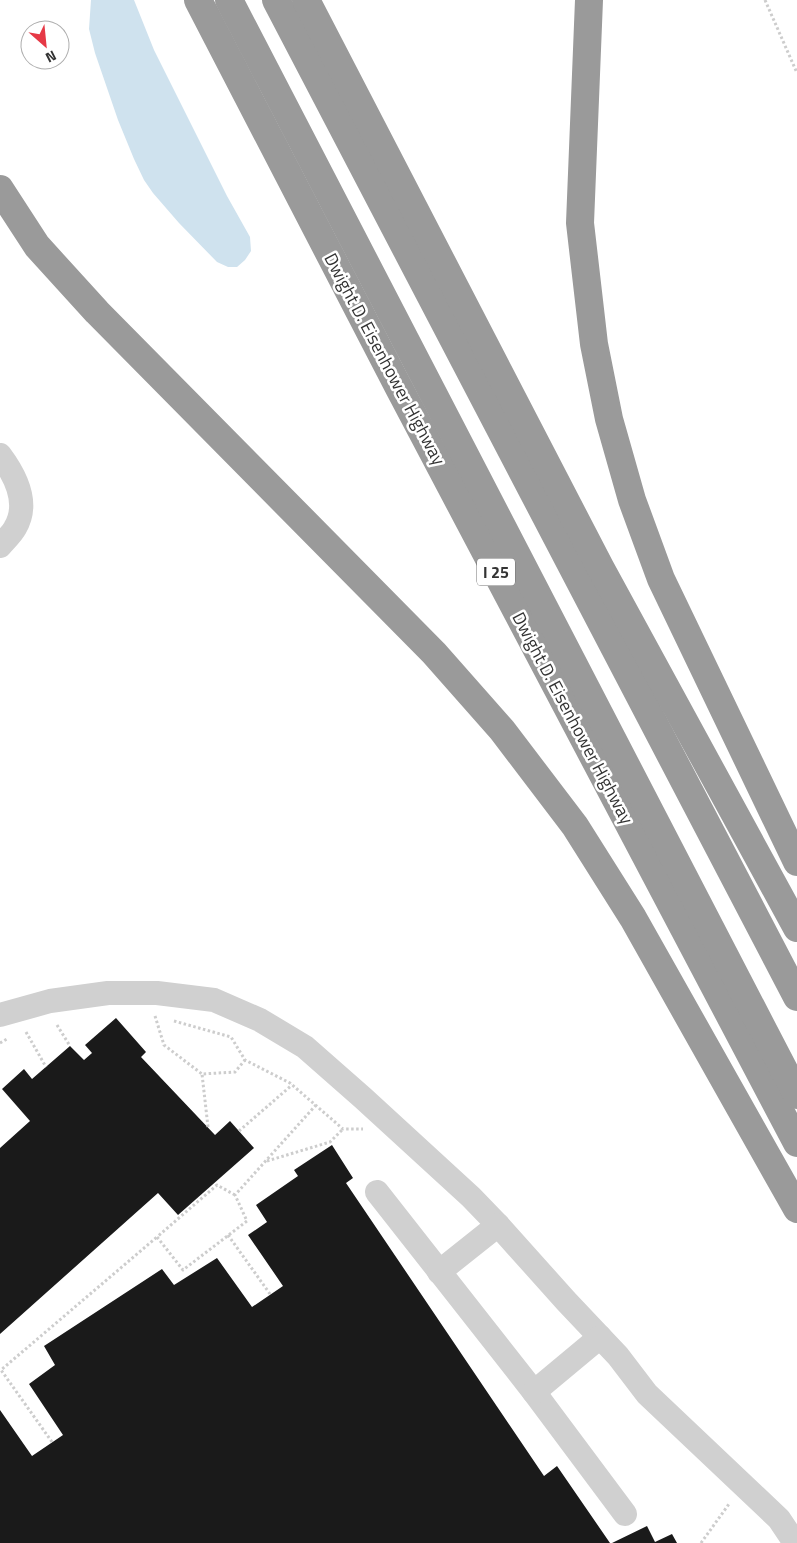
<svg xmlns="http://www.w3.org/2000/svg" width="797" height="1543" viewBox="0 0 797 1543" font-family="'Titillium Web',sans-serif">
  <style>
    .water { fill: #cfe2ee }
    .building { fill: #1a1a1a }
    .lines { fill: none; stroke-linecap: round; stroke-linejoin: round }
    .path { stroke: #cdcdcd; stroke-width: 3; stroke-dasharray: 2.5 2.5; stroke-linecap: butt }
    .minor { stroke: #d0d0d0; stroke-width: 24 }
    .highway { stroke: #9a9a9a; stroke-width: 28 }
    .labels { text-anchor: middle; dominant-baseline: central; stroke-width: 5; stroke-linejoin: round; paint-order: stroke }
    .shield { fill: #fff; stroke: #707070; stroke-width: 1 }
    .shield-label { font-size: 16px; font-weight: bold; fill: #333 }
    .street-label { font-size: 18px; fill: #333; stroke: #fff }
  </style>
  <rect width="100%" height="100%" fill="#fff"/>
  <path class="water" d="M91 0H134L154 50 227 196 250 237 251 251 245 260 237 267H228L217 262 179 223 153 193 144 180 134 159 118 120 95 53 89 29Z"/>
  <g class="building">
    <path d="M116 1018 146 1052 141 1057 215 1135 230 1121 254 1148 178 1215 158 1193 0 1334V1148L30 1121 2 1089 24 1069 32 1079 70 1046 84 1060 92 1053 85 1045Z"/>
    <path d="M332 1145 353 1178 346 1183 544 1476 557 1466 610 1543H0V1410L32 1456 63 1435 29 1384 55 1365 44 1346 162 1269 174 1285 217 1258 252 1307 283 1286 248 1235 267 1222 256 1205 298 1176 294 1170Z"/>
    <path d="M647 1526 655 1542 672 1534 677 1543H612Z"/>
  </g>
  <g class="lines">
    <g class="path">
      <path d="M765 0 797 73"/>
      <path d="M155 1016 164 1045 202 1074"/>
      <path d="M174 1021 231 1037 245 1060 290 1083 343 1129H363"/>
      <path d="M57 1025 70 1046"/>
      <path d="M26 1032 46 1067"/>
      <path d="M0 1043 7 1039"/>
      <path d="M208 1127 202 1074 235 1072 245 1060"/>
      <path d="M239 1131 292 1085"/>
      <path d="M267 1161 330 1142 343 1129"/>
      <path d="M235 1195 217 1185 157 1237 183 1270 247 1221 235 1195 316 1105"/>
      <path d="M228 1235 270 1294"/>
      <path d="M52 1442 1 1370 157 1237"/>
      <path d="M701 1543 729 1504"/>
    </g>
    <g class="minor">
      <path d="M0 455C15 475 30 503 15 528 12 534 5 540 0 546"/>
      <path d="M0 1015 50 1001 108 993H157L214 1000 260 1020 305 1047 363 1098 471 1197 498 1225 566 1301 618 1356 647 1394 779 1519 795 1543"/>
      <path d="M377 1192 534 1392 625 1514"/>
      <path d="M439 1272 498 1225"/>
      <path d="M534 1392 600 1337"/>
    </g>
    <g class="highway">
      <path d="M198 0 399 388 797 1143"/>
      <path d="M229 0 797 1095"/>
      <path d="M276 0 797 997"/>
      <path d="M306 0 600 567 797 928"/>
      <path d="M589 0 580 223 594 344 609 419 632 500 661 579 797 862"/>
      <path d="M0 189 37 246 97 312 434 653 502 730 575 826 633 918 797 1209"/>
    </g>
  </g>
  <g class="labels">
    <rect class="shield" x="477" y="558.5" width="38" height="27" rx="4"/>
    <g class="shield-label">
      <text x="496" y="572">I 25</text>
    </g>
    <g class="street-label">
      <text transform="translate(385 359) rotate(62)">Dwight D. Eisenhower Highway</text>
      <text transform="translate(573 718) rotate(62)">Dwight D. Eisenhower Highway</text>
    </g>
  </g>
  <g transform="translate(45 45) rotate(153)"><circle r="24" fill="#ffffff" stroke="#adadad"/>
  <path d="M0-4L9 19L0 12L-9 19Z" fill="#e63946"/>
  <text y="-8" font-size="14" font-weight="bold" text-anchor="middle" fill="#333333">N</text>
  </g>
</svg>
